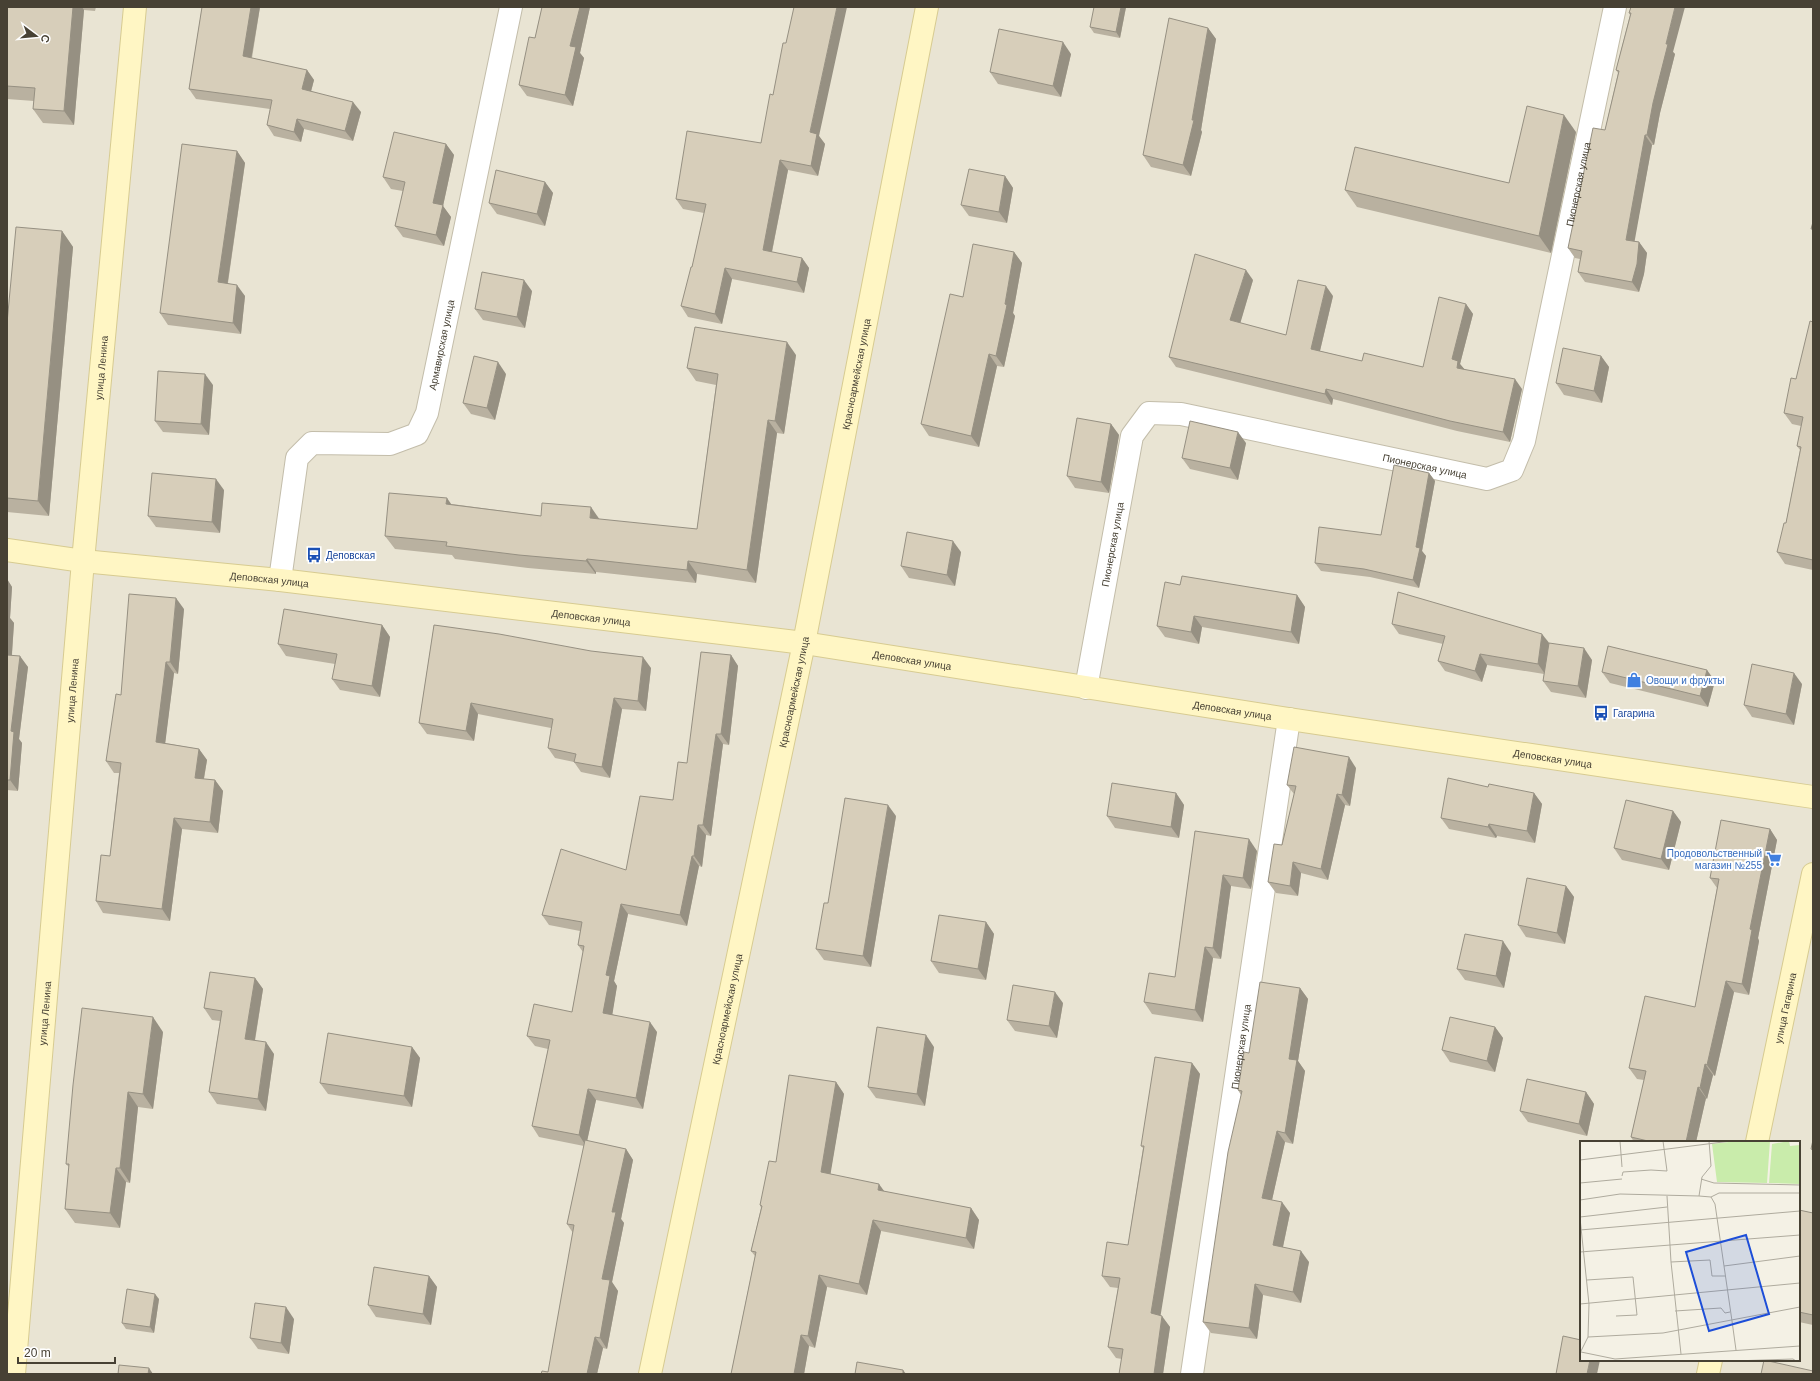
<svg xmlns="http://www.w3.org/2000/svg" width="1820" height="1381" viewBox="0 0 1820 1381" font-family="Arial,sans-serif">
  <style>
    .residential { fill: #e9e4d3; fill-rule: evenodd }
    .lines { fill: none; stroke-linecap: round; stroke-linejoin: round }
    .street-casing { stroke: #c3bdaa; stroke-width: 24 }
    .secondary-casing { stroke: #d7cb91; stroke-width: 24 }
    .street { stroke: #fff; stroke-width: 22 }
    .secondary { stroke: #fff6c4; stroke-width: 22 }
    .wall { fill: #b9b1a0 }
    .shaded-wall { fill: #969082 }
    .building { fill: #d7ceba; stroke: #969082 }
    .labels { text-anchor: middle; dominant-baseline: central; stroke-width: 4; stroke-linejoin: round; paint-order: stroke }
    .street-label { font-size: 10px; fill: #474134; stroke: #fff }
    .transit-label { font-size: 10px; fill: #164399; stroke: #fff; text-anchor: start }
    .shop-label { font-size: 10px; fill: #366cbe; stroke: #fff; text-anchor: start }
    .inset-road { fill: none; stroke: #afab9e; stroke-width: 1 }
    .view { fill: #1d4ed8; fill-opacity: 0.15; stroke: #1d4ed8; stroke-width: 2 }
    .inset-edge { fill: none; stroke: #474134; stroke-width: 2 }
  </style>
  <rect width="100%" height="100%" fill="#f4f1e5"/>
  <path class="residential" d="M7 7H1813V1374H7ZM1581 1142H1799V1360H1581Z"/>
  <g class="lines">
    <g class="street-casing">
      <g id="street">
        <path id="s1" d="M280 580 297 458 312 443 390 444 417 434 427 413 511 7"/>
        <path id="s2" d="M1086 688 1132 436 1149 413 1181 414 1487 479 1512 470 1524 441 1615 7"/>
        <path id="s3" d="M1192 1374 1289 719"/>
      </g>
    </g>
    <g class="secondary-casing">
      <g id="secondary">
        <path id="s4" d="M7 550 83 561 280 580 804 643 1289 719 1813 797"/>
        <path id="s5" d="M1757 1142 1813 874"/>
        <path id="s6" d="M14 1374 83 561 135 7"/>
        <path id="s7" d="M650 1374 804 643 927 7"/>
        <path d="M1708 1374 1711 1360"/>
      </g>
    </g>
    <use href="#street" class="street"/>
    <use href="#secondary" class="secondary"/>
  </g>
  <g class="wall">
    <path d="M7 7H96L95 11 84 10 74 125 43 123 33 109 34 101 7 99Z"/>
    <path d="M202 7H260L252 58 307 70 314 80 311 91 361 112 353 141 304 129 301 142 274 136 267 125 270 109 196 99 189 89Z"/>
    <path d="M542 7H590L580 53 584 58 573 106 527 96 519 85 535 38Z"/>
    <path d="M1126 7 1120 38 1094 33 1090 27Z"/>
    <path d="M1631 7 1675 54 1660 113 1654 145H1652L1634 241 1639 242 1647 253 1644 274 1639 292 1585 282 1578 272 1580 259 1575 258 1568 248 1605 130 1618 73 1616 70 1630 15 1629 13Z"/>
    <path d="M1208 28 1216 39 1201 130 1202 132 1191 176 1151 167 1143 155Z"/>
    <path d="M1071 54 1061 97 998 84 990 72Z"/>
    <path d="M1576 132 1551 253 1357 207 1345 190 1509 183Z"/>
    <path d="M819 136 825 144 818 176 788 170 772 252 802 258 809 268 804 293 732 279 722 324 688 317 681 306 692 267 704 213 683 209 676 199 761 143Z"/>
    <path d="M446 144 454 155 443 206 451 217 444 246 403 237 395 226 403 191 391 189 383 177Z"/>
    <path d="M237 151 245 163 228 283 245 296 241 334 168 325 160 313Z"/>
    <path d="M1005 176 1013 188 1007 223 969 216 961 205Z"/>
    <path d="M545 182 553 193 545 226 497 214 489 203Z"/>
    <path d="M62 231 73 247 49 516 7 512V323Z"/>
    <path d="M1014 252 1022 263 1013 313 1015 316 1004 367 997 366 979 447 929 436 921 424 963 297Z"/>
    <path d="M1253 280 1240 323 1286 335 1333 296 1320 351 1362 361 1423 367 1466 304 1473 314 1460 364 1464 369 1522 389 1510 442 1457 431 1333 399 1332 405 1176 367 1169 357Z"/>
    <path d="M532 291 525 328 483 320 475 309Z"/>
    <path d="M1813 322V570L1785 564 1777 552 1786 523 1800 450 1797 446 1801 426 1792 424 1784 413 1796 379Z"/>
    <path d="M796 355 784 434 777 433 756 583 697 574 696 583 596 572V574L528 568 455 559 452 555 395 549 385 536 452 504 541 516 697 529 716 385 696 381 687 368Z"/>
    <path d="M1601 356 1609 367 1602 403 1564 395 1556 383Z"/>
    <path d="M506 374 495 420 471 414 463 403Z"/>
    <path d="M213 385 209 435 163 432 155 421Z"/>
    <path d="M1111 424 1119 435 1109 493 1075 488 1067 476Z"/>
    <path d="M1246 443 1238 480 1190 469 1182 458Z"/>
    <path d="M1429 473 1435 481 1422 551 1426 556 1419 588 1370 577 1321 571 1315 563 1381 535Z"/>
    <path d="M224 490 220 533 156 527 148 516Z"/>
    <path d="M961 552 955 586 909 578 901 566Z"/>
    <path d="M7 579 12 587 10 618 14 623 12 655 28 667 19 739 22 743 18 791 7 790Z"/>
    <path d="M1180 585 1297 595 1305 607 1299 644 1202 627 1199 644 1165 637 1157 626Z"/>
    <path d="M184 609 178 674 174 673 165 743 199 749 207 760 204 779 215 780 223 791 218 833 182 829 170 921 103 913 96 901 110 856 119 773H114L106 761 121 695Z"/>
    <path d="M1392 624 1549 643 1592 660 1586 698 1551 692 1543 681 1544 674 1487 665 1482 682 1445 671 1438 661 1443 644 1399 634Z"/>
    <path d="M382 625 390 637 380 697 340 690 332 679 335 664 286 656 278 644Z"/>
    <path d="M434 625 651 668 646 711 622 709 610 778 581 772 574 762 555 758 548 748 551 728 478 714 474 741 427 734 419 723Z"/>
    <path d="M731 655 738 666 729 745 723 744 711 836 706 835 702 867 699 866 687 926 628 914 614 981 617 986 612 1014 657 1032 643 1109 596 1100 587 1141 626 1149 633 1160 621 1219 624 1223 612 1282 618 1291 607 1349 603 1348 597 1374H541L548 1372 573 1233 567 1224 584 1146 539 1137 532 1126 548 1049 535 1046 527 1036 572 1012 583 952 578 945 580 931 549 925 542 915 626 870 673 800Z"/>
    <path d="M1602 672 1715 681 1708 707 1610 683Z"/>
    <path d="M1802 684 1794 725 1752 717 1744 705Z"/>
    <path d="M1356 768 1350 806 1345 805 1328 880 1301 873 1298 896 1276 893 1268 882 1282 845 1294 794 1287 785Z"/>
    <path d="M1176 793 1184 805 1179 838 1115 828 1107 816Z"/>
    <path d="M1534 793 1542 804 1535 843 1497 836 1496 838 1449 829 1441 818Z"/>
    <path d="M1673 811 1681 822 1669 870 1622 860 1614 848Z"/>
    <path d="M896 816 871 967 824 960 816 949 828 903Z"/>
    <path d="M1770 829 1777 840 1758 938 1759 941 1749 995 1734 992 1715 1076 1713 1075 1707 1099 1706 1098 1696 1142H1634L1631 1137 1644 1080 1637 1079 1629 1068 1695 1007 1717 888 1710 878Z"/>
    <path d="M1195 831 1257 851 1251 889 1231 886 1221 959 1213 958 1203 1022 1152 1014 1144 1002 1175 977Z"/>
    <path d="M1566 886 1574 897 1565 944 1526 937 1518 925Z"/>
    <path d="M986 922 994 934 986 980 939 973 931 961Z"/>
    <path d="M1511 953 1504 988 1465 980 1457 969Z"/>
    <path d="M255 978 263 989 255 1041 274 1054 266 1111 217 1104 209 1092 220 1021 212 1020 204 1008Z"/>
    <path d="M1300 988 1308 999 1298 1061 1305 1071 1293 1144 1285 1142 1272 1200 1290 1213 1283 1247 1309 1262 1301 1303 1263 1295 1257 1339 1211 1333 1203 1322 1241 1095 1238 1090 1249 1053Z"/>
    <path d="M1063 1003 1057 1038 1015 1031 1007 1020Z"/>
    <path d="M1495 1027 1503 1038 1495 1072 1450 1062 1442 1050Z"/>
    <path d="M163 1032 153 1109 138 1107 130 1183 126 1182 120 1228 75 1223 65 1209 69 1167 66 1164Z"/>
    <path d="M412 1047 420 1058 412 1107 328 1094 320 1083Z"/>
    <path d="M934 1047 925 1106 876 1098 868 1087Z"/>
    <path d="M1192 1063 1200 1074 1160 1315 1170 1327 1163 1374H1119L1122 1359 1116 1358 1108 1347 1118 1288 1110 1287 1102 1276 1128 1245 1143 1148 1141 1146Z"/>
    <path d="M836 1082 844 1094 830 1174 884 1192 971 1208 979 1220 974 1249 881 1231 867 1295 827 1287 815 1348 809 1346 804 1374H731L755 1256 751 1251 761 1208 760 1205 776 1162Z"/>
    <path d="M1586 1092 1594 1104 1587 1136 1528 1122 1520 1111Z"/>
    <path d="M1799 1210 1813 1213V1325L1799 1322Z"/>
    <path d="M429 1276 437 1287 431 1325 376 1317 368 1305Z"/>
    <path d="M159 1299 154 1333 126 1329 122 1323Z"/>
    <path d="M294 1319 289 1354 258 1349 250 1338Z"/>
  </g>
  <g class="shaded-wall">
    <path d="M73 7H82L84 10 74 125 64 111Z"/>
    <path d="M251 7H260L250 66 243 56Z"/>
    <path d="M580 7H590L580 53 584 58 573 106 565 95 570 46Z"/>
    <path d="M837 7H847L819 136 825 144 818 176 811 166 810 132Z"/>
    <path d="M1121 7H1126L1120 38 1116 32Z"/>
    <path d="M1675 7H1685L1673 52 1675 54 1660 113 1654 145 1647 135 1653 103 1666 44Z"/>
    <path d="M1208 28 1216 39 1201 130 1202 132 1191 176 1183 165 1192 120Z"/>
    <path d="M1063 42 1071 54 1061 97 1053 86Z"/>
    <path d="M307 70 314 80 309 99 302 89Z"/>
    <path d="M353 102 361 112 353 141 345 131Z"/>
    <path d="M1564 115 1576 132 1551 253 1539 236Z"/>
    <path d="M297 119 304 129 301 142 294 132Z"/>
    <path d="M1645 135 1652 145 1633 250 1626 240Z"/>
    <path d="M446 144 454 155 443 206 451 217 444 246 436 235 433 203Z"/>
    <path d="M237 151 245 163 226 294 218 282Z"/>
    <path d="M780 160 788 170 770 261 763 250Z"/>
    <path d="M1005 176 1013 188 1007 223 999 212Z"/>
    <path d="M545 182 553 193 545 226 537 214Z"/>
    <path d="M62 231 73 247 49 516 38 501Z"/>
    <path d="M1639 242 1647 253 1644 274 1639 292 1632 282Z"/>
    <path d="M1014 252 1022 263 1013 313 1015 316 1004 367 996 356Z"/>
    <path d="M802 258 809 268 804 293 797 282Z"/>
    <path d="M725 268 732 279 722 324 715 314Z"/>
    <path d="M1246 270 1253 280 1238 331 1230 320Z"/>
    <path d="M524 280 532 291 525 328 517 317Z"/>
    <path d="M237 285 245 296 241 334 233 323Z"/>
    <path d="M1326 286 1333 296 1318 359 1311 349Z"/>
    <path d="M1466 304 1473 314 1460 364 1466 371 1464 378 1452 359Z"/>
    <path d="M787 342 796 355 784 434 775 421Z"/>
    <path d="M989 354 997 366 979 447 971 436Z"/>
    <path d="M1601 356 1609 367 1602 403 1594 391Z"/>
    <path d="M498 362 506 374 495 420 487 408Z"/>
    <path d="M205 374 213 385 209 435 201 424Z"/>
    <path d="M1515 379 1522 389 1510 442 1503 432Z"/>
    <path d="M1326 389 1333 399 1332 405 1325 394Z"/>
    <path d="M768 420 777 433 756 583 747 570Z"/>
    <path d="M1111 424 1119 435 1109 493 1101 482Z"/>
    <path d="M1238 432 1246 443 1238 480 1230 468Z"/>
    <path d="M1429 473 1435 481 1422 551 1426 556 1419 588 1413 580 1416 547Z"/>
    <path d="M216 479 224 490 220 533 212 522Z"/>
    <path d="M447 498 456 511 446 504Z"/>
    <path d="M591 507 600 520 590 518Z"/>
    <path d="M953 541 961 552 955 586 947 575Z"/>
    <path d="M587 559 596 572V574L586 561Z"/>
    <path d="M688 561 697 574 696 583 687 570Z"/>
    <path d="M7 579 12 587 10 618 14 623 11 666 7 660Z"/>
    <path d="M1297 595 1305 607 1299 644 1291 632Z"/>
    <path d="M176 598 184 609 178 674 170 662Z"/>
    <path d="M1194 616 1202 627 1199 644 1191 632Z"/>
    <path d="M382 625 390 637 380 697 372 686Z"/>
    <path d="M1542 634 1550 644 1545 674 1538 664Z"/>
    <path d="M1584 648 1592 660 1586 698 1578 686Z"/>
    <path d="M1480 654 1487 665 1482 682 1475 671Z"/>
    <path d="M731 655 738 666 729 745 721 734Z"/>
    <path d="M20 656 28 667 19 739 22 743 18 791 10 780 11 731Z"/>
    <path d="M643 657 651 668 646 711 638 701Z"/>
    <path d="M166 662 174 673 164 753 156 742Z"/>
    <path d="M1707 670 1715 681 1708 707 1700 696Z"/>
    <path d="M1794 673 1802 684 1794 725 1786 714Z"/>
    <path d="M614 698 622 709 610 778 602 767Z"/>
    <path d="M471 703 478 714 474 741 466 731Z"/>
    <path d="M716 734 723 744 711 836 703 825Z"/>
    <path d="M199 749 207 760 202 789 195 778Z"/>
    <path d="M1349 757 1356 768 1350 806 1342 795Z"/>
    <path d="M215 780 223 791 218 833 210 822Z"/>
    <path d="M1176 793 1184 805 1179 838 1171 827Z"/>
    <path d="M1534 793 1542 804 1535 843 1527 831Z"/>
    <path d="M1337 794 1345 805 1328 880 1321 869Z"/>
    <path d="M888 805 896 816 871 967 863 956Z"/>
    <path d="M1673 811 1681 822 1669 870 1661 859Z"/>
    <path d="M174 818 182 829 170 921 162 909Z"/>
    <path d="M1489 824 1497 836 1496 838 1488 827Z"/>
    <path d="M698 825 706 835 702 867 694 856Z"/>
    <path d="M1770 829 1777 840 1758 938 1759 941 1749 995 1742 984 1750 929Z"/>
    <path d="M1249 839 1257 851 1251 889 1243 878Z"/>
    <path d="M692 856 699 866 687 926 680 915Z"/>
    <path d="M1293 862 1301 873 1298 896 1290 886Z"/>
    <path d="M1223 875 1231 886 1221 959 1213 948Z"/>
    <path d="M1566 886 1574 897 1565 944 1557 933Z"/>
    <path d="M621 904 628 914 614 981 617 986 611 1023 603 1013 606 975Z"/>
    <path d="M986 922 994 934 986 980 978 969Z"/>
    <path d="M1503 941 1511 953 1504 988 1496 976Z"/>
    <path d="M1205 947 1213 958 1203 1022 1195 1010Z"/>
    <path d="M255 978 263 989 253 1051 245 1039Z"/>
    <path d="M1726 981 1734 992 1715 1076 1707 1065Z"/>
    <path d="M1300 988 1308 999 1298 1061 1305 1071 1293 1144 1285 1133 1289 1059Z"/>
    <path d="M1055 992 1063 1003 1057 1038 1049 1026Z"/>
    <path d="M153 1017 163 1032 153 1109 143 1094Z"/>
    <path d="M650 1022 657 1032 643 1109 636 1098Z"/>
    <path d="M1495 1027 1503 1038 1495 1072 1487 1061Z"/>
    <path d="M926 1035 934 1047 925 1106 917 1094Z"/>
    <path d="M266 1042 274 1054 266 1111 258 1099Z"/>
    <path d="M412 1047 420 1058 412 1107 404 1096Z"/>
    <path d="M1192 1063 1200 1074 1159 1325 1151 1313Z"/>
    <path d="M1705 1064 1713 1075 1707 1099 1700 1088Z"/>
    <path d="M836 1082 844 1094 829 1183 821 1172Z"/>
    <path d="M1698 1087 1706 1098 1696 1142H1686Z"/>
    <path d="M588 1089 596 1100 586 1146 579 1135Z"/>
    <path d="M128 1092 138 1107 130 1183 120 1168Z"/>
    <path d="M1586 1092 1594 1104 1587 1136 1579 1124Z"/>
    <path d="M1277 1131 1285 1142 1270 1209 1262 1198Z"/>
    <path d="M626 1149 633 1160 621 1219 624 1223 612 1282 618 1291 607 1349 600 1338 602 1279 612 1212Z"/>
    <path d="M116 1168 126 1182 120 1228 110 1213Z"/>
    <path d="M879 1184 887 1195 878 1190Z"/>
    <path d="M1282 1202 1290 1213 1281 1256 1273 1245Z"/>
    <path d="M971 1208 979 1220 974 1249 966 1238Z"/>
    <path d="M873 1220 881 1231 867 1295 859 1284Z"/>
    <path d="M1301 1251 1309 1262 1301 1303 1293 1292Z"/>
    <path d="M819 1275 827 1287 815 1348 808 1336Z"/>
    <path d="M429 1276 437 1287 431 1325 423 1314Z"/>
    <path d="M1255 1284 1263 1295 1257 1339 1249 1328Z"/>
    <path d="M155 1294 159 1299 154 1333 150 1327Z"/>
    <path d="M286 1307 294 1319 289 1354 281 1343Z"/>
    <path d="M1162 1316 1170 1327 1163 1374H1154Z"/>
    <path d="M801 1335 809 1346 804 1374H794Z"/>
    <path d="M595 1337 603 1348 597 1374H587Z"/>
    <path d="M1590 1360H1600L1597 1374H1587Z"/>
    <path d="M149 1368 153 1374H148Z"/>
    <path d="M903 1370 906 1374H903Z"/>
  </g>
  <g class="building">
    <path d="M7 7H73L64 111 33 109 35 88 7 86Z"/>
    <path d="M202 7H251L243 56 307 70 302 89 353 102 345 131 297 119 294 132 267 125 272 100 189 89Z"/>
    <path d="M542 7H580L570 46 576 47 565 95 519 85 529 37 535 38Z"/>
    <path d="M794 7H837L810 132 817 134 811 166 780 160 763 250 802 258 797 282 725 268 715 314 681 306 691 267H692L706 204 676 199 687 131 761 143 770 94 773 95 783 43H786Z"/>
    <path d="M1094 7H1121L1116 32 1090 27Z"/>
    <path d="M1631 7H1675L1666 44H1668L1653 103 1647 135H1645L1626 240 1639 242 1637 264 1632 282 1578 272 1582 251 1568 248 1593 128 1605 130 1619 71 1616 70 1631 13H1629Z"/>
    <path d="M1169 18 1208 28 1192 120H1194L1183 165 1143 155Z"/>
    <path d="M999 29 1063 42 1053 86 990 72Z"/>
    <path d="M1527 106 1564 115 1539 236 1345 190 1355 147 1509 183Z"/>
    <path d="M394 132 446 144 433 203 443 205 436 235 395 226 405 182 383 177Z"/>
    <path d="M182 144 237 151 218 282 237 285 233 323 160 313Z"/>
    <path d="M969 169 1005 176 999 212 961 205Z"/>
    <path d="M496 170 545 182 537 214 489 203Z"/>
    <path d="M1813 222V229H1811Z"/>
    <path d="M16 227 62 231 38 501 7 498V323Z"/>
    <path d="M973 244 1014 252 1005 304 1007 305 996 356 989 354 971 436 921 424 950 294 963 297Z"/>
    <path d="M1195 254 1246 270 1230 320 1286 335 1298 280 1326 286 1311 349 1362 361 1364 353 1423 367 1439 297 1466 304 1452 359 1458 361 1457 368 1515 379 1503 432 1450 421 1326 389 1325 394 1169 357Z"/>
    <path d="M482 272 524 280 517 317 475 309Z"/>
    <path d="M1810 321 1813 322V560L1777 552 1784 523H1786L1801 447 1797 446 1803 417 1784 413 1791 378 1796 379Z"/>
    <path d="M695 327 787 342 775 421 768 420 747 570 688 561 687 570 587 559 586 561 519 555 446 546 447 542 385 536 389 493 447 498 446 504 541 516 542 503 591 507 590 518 697 529 718 374 687 368Z"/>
    <path d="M1563 348 1601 356 1594 391 1556 383Z"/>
    <path d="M474 356 498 362 487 408 463 403Z"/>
    <path d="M158 371 205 374 201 424 155 421Z"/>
    <path d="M1077 418 1111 424 1101 482 1067 476Z"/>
    <path d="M1190 421 1238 432 1230 468 1182 458Z"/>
    <path d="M1394 465 1429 473 1416 547 1420 548 1413 580 1364 569 1315 563 1319 527 1381 535Z"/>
    <path d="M152 473 216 479 212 522 148 516Z"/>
    <path d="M907 532 953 541 947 575 901 566Z"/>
    <path d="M1182 576 1297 595 1291 632 1194 616 1191 632 1157 626 1165 582 1180 585Z"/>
    <path d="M1398 592 1542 634 1538 664 1480 654 1475 671 1438 661 1445 636 1392 624Z"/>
    <path d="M129 594 176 598 170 662H166L156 742 199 749 195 778 215 780 210 822 174 818 162 909 96 901 101 855 110 856 121 763 106 761 116 694 121 695Z"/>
    <path d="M284 609 382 625 372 686 332 679 337 654 278 644Z"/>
    <path d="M434 625 499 634 591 651 643 657 638 701 614 698 602 767 574 762 576 754 548 748 553 719 471 703 466 731 419 723Z"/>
    <path d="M1549 643 1584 648 1578 686 1543 681Z"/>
    <path d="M1608 646 1707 670 1700 696 1602 672Z"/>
    <path d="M701 652 731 655 721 734H716L703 825H698L694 856H692L680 915 621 904 606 975 610 976 603 1013 650 1022 636 1098 588 1089 579 1135 532 1126 550 1040 527 1036 534 1004 572 1012 584 946 578 945 582 922 542 915 561 849 626 870 640 796 673 800 678 762 687 763Z"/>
    <path d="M7 655 20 656 11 731 14 732 10 780H7Z"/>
    <path d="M1752 664 1794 673 1786 714 1744 705Z"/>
    <path d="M1294 747 1349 757 1342 795 1337 794 1321 869 1293 862 1290 886 1268 882 1274 844 1282 845 1296 786 1287 785Z"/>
    <path d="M1448 778 1488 787 1489 784 1534 793 1527 831 1489 824 1488 827 1441 818Z"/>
    <path d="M1112 783 1176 793 1171 827 1107 816Z"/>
    <path d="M845 798 888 805 863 956 816 949 824 903H828Z"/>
    <path d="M1626 800 1673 811 1661 859 1614 848Z"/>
    <path d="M1721 820 1770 829 1750 929 1752 930 1742 984 1726 981 1707 1065 1705 1064 1700 1088 1698 1087 1686 1142H1648V1141L1631 1137 1646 1071 1629 1068 1645 996 1695 1007 1719 879 1710 878Z"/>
    <path d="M1195 831 1249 839 1243 878 1223 875 1213 948 1205 947 1195 1010 1144 1002 1149 973 1175 977Z"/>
    <path d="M1527 878 1566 886 1557 933 1518 925Z"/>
    <path d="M939 915 986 922 978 969 931 961Z"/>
    <path d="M1465 934 1503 941 1496 976 1457 969Z"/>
    <path d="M210 972 255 978 245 1039 266 1042 258 1099 209 1092 222 1011 204 1008Z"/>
    <path d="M1260 982 1300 988 1289 1059 1297 1060 1285 1133 1277 1131 1262 1198 1282 1202 1273 1245 1301 1251 1293 1292 1255 1284 1249 1328 1203 1322 1228 1152 1242 1091 1238 1090 1244 1052 1249 1053Z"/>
    <path d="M1013 985 1055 992 1049 1026 1007 1020Z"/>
    <path d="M82 1008 153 1017 143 1094 128 1092 120 1168H116L110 1213 65 1209 69 1164H66L73 1085Z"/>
    <path d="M1450 1017 1495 1027 1487 1061 1442 1050Z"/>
    <path d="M877 1027 926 1035 917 1094 868 1087Z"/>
    <path d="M328 1033 412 1047 404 1096 320 1083Z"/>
    <path d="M1155 1057 1192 1063 1151 1313 1162 1316 1154 1374H1119L1123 1349 1108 1347 1120 1278 1102 1276 1107 1242 1128 1245 1144 1146H1141Z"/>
    <path d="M789 1075 836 1082 821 1172 879 1184 878 1190 971 1208 966 1238 873 1220 859 1284 819 1275 808 1336 801 1335 794 1374H731L756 1252 751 1251 762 1206 760 1205 769 1161 776 1162Z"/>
    <path d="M1527 1079 1586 1092 1579 1124 1520 1111Z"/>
    <path d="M585 1140 626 1149 612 1212H616L602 1279 610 1280 600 1338 595 1337 587 1374H541L542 1371 548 1372 574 1225 567 1224Z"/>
    <path d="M1813 1140V1150L1811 1149Z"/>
    <path d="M1799 1210 1813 1213V1315L1799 1312Z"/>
    <path d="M374 1267 429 1276 423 1314 368 1305Z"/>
    <path d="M127 1289 155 1294 150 1327 122 1323Z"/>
    <path d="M255 1303 286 1307 281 1343 250 1338Z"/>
    <path d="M1563 1336 1581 1340V1360H1590L1587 1374H1556Z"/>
    <path d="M1764 1360 1813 1371V1374H1761Z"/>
    <path d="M857 1362 903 1370V1374H855Z"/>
    <path d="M119 1365 149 1368 148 1374H118Z"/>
  </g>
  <defs>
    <g id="bus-bare" transform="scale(1.2)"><path d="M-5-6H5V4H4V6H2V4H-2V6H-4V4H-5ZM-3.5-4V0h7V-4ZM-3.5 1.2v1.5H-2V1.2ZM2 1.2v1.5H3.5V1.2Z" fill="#1a4fb4" stroke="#fff" stroke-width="2.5" paint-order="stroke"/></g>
    <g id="shop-bare" transform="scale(1.2)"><path d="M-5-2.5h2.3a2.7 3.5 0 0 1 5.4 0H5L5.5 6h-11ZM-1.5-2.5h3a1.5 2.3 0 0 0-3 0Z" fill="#3f7fe0" stroke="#fff" stroke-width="2.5" paint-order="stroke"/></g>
    <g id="supermarket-bare" transform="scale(1.2)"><path d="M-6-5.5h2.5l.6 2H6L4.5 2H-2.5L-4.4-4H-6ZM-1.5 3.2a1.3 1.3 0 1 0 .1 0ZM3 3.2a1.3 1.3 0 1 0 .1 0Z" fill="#3f7fe0" stroke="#fff" stroke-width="2.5" paint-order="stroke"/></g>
  </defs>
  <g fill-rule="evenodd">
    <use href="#bus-bare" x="314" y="555"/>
    <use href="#shop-bare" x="1634" y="680"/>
    <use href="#bus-bare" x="1601" y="713"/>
    <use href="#supermarket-bare" x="1774" y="859"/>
  </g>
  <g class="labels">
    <g class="street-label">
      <text stroke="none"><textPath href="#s2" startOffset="950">Пионерская улица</textPath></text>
      <text stroke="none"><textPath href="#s1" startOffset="344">Армавирская улица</textPath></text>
      <text stroke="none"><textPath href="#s6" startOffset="1010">улица Ленина</textPath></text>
      <text stroke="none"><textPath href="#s7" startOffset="1021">Красноармейская улица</textPath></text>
      <text stroke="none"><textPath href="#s2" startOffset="566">Пионерская улица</textPath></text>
      <text stroke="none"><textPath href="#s2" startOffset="146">Пионерская улица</textPath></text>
      <text stroke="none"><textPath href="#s4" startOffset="264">Деповская улица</textPath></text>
      <text stroke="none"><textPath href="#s4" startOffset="588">Деповская улица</textPath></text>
      <text stroke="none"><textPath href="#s4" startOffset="912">Деповская улица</textPath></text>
      <text stroke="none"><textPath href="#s6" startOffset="686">улица Ленина</textPath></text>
      <text stroke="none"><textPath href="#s7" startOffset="697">Красноармейская улица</textPath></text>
      <text stroke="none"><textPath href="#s4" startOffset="1236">Деповская улица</textPath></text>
      <text stroke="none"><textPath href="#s4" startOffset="1560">Деповская улица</textPath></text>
      <text stroke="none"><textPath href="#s5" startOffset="137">улица Гагарина</textPath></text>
      <text stroke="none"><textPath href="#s7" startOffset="373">Красноармейская улица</textPath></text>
      <text stroke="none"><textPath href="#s6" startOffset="362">улица Ленина</textPath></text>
      <text stroke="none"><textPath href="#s3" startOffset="331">Пионерская улица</textPath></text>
    </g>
    <g class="transit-label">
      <text x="326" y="555">Деповская</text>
      <text x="1613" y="713">Гагарина</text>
    </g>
    <g class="shop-label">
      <text x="1646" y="680">Овощи и фрукты</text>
      <text x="1762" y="853" text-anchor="end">Продовольственный<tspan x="1762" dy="12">магазин №255</tspan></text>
    </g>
  </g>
  <g transform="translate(1580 1141)">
    <rect width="220" height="220" fill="#f4f1e5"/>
    <path d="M157 0H190L187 42 137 41 132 3ZM209 0 210 5 220 4V43L189 42 192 3Z" fill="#c9ecab"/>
    <path class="inset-road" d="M40 0 42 26M129 0 131 25 122 36 119 55 131 56 135 63 152 180M0 19 151 0M42 35 43 31 71 29 87 30 83 0M121 38 134 42 220 44M0 42 42 38M87 55 91 121 101 213M131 56 139 52H220M0 59 40 53 119 55M0 76 87 66M0 77 9 163 8 196M0 89 220 70M0 111 220 94M91 121 130 119 132 135H145M144 125 220 115M7 139 53 136 57 174 36 175M0 163 220 142M95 170 141 167 145 172 150 171M152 180 156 209M1 211 35 218 220 205M0 212 8 196 83 192 220 166M153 220 213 218 216 220"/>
    <path class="view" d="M166 94 189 173 129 190 106 111Z"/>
    <rect width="220" height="220" class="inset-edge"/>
  </g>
  <rect width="1820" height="1381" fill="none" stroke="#474134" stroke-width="16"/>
  <g transform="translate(36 36) rotate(106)" stroke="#ffffff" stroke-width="3" paint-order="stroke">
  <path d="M0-3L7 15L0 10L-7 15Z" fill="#474134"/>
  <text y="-6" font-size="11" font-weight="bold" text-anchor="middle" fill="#474134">С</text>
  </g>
  <path d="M18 1357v6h97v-6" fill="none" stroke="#474134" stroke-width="2"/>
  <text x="24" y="1357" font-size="12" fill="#474134" stroke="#ffffff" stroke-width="3" paint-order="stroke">20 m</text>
</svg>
